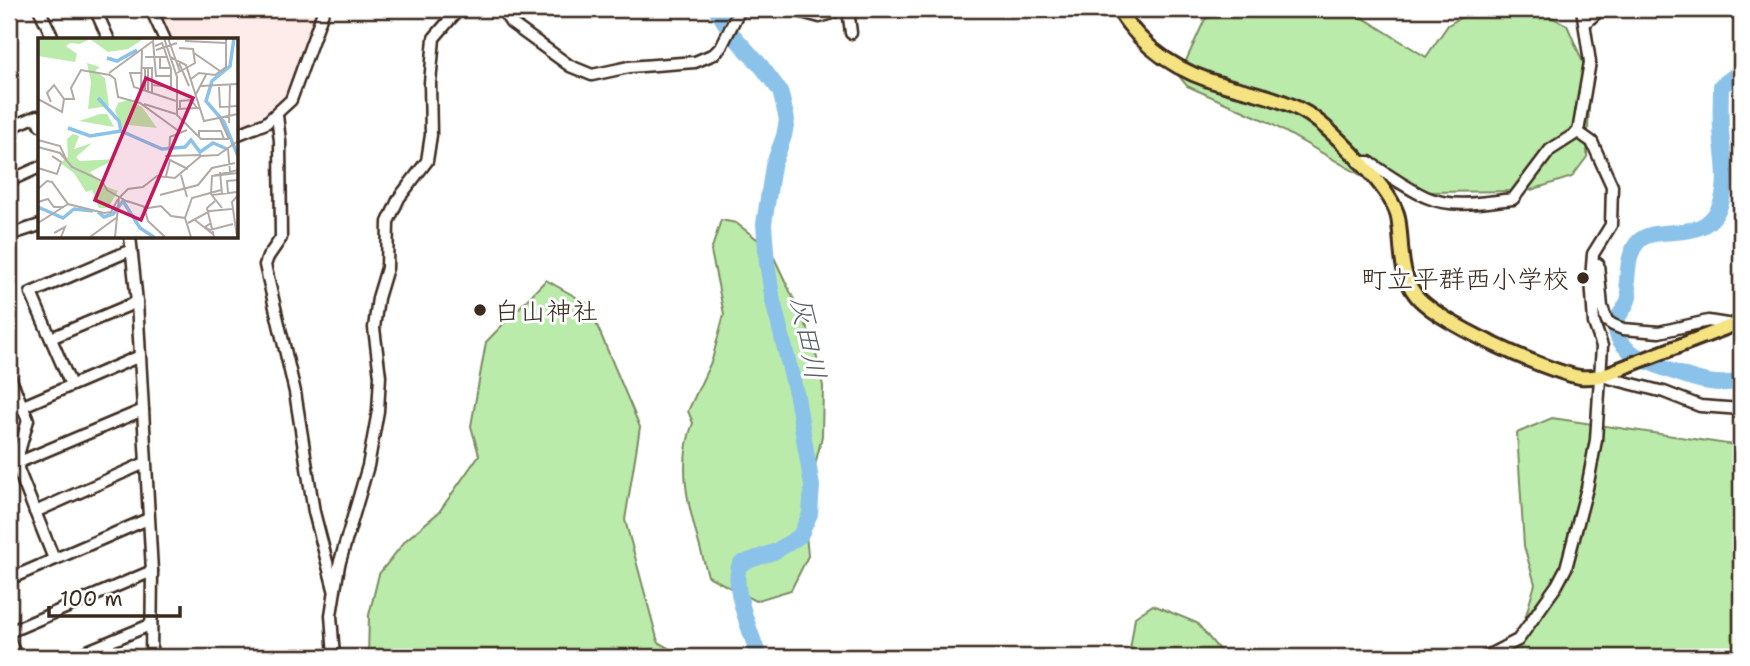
<svg xmlns="http://www.w3.org/2000/svg" width="1750" height="666" viewBox="0 0 1750 666" font-family="'Shantell Sans','Klee One',sans-serif">
  <style>
    .built { fill: #feeceb }
    .green { fill: #bbebaa; stroke: #7b8a64; stroke-width: 2 }
    .lines { fill: none; stroke-linecap: round; stroke-linejoin: round }
    .river { stroke: #8bc2e9; stroke-width: 16 }
    .minor-casing { stroke: #3b2a1e; stroke-width: 15 }
    .major-casing { stroke: #3b2a1e; stroke-width: 18 }
    .minor { stroke: #fff; stroke-width: 10 }
    .major { stroke: #f5e382; stroke-width: 12 }
    .poi-dot { fill: #3b2a1e; stroke: #fff; stroke-width: 2.5 }
    .labels { text-anchor: middle; dominant-baseline: central; stroke-width: 6; stroke-linejoin: round; paint-order: stroke }
    .poi-label { font-size: 26px; fill: #3b2a1e; stroke: #fff; text-anchor: end }
    .water-label { font-size: 28px; font-style: italic; fill: #575f65; stroke: #fff }
    .inset-river { fill: none; stroke: #8bc2e9; stroke-width: 3.5 }
    .inset-road { fill: none; stroke: #b1aaa5; stroke-width: 2 }
    .view { fill: #c2185b; fill-opacity: 0.15; stroke: #c2185b; stroke-width: 3.5 }
    .inset-edge { fill: none; stroke: #3b2a1e; stroke-width: 3.5 }
  </style>
  <rect width="100%" height="100%" fill="#fff"/>
  <filter id="ink" filterUnits="userSpaceOnUse"><feTurbulence type="fractalNoise" baseFrequency=".0143" numOctaves="2"/><feDisplacementMap in="SourceGraphic" scale="14" xChannelSelector="R" yChannelSelector="G"/><feConvolveMatrix kernelMatrix="1 2 1 2 8 2 1 2 1" color-interpolation-filters="sRGB"/></filter>
  <g filter="url(#ink)">
    <path class="built" d="M158 9H318L309 30 287 100 236 130V40H172Z"/>
    <g class="green">
      <path d="M1208 9H1345L1357 14 1426 57 1448 25 1476 9H1535L1567 25 1590 79 1587 157 1572 177 1528 191 1419 192 1380 186 1266 121 1187 86 1179 76 1205 19 1219 13Z"/>
      <path d="M721 220 736 223 770 249 813 340 823 386 822 436 804 512 808 556 791 590 755 601 708 576C695 527 673 473 693 423L688 411 712 360 724 314 711 251Z"/>
      <path d="M546 280 588 304 640 427 625 520 658 642 684 657H368L369 615 379 574 406 540 439 512 479 455 471 426 486 342Z"/>
      <path d="M1552 418 1741 446V657H1503L1517 646 1535 584 1524 546 1517 433Z"/>
      <path d="M1153 605 1197 623 1225 657H1129L1135 617Z"/>
    </g>
    <g class="lines">
      <g class="river">
        <path d="M716 9 732 34 762 67 780 91 784 107 787 120 784 136 773 166 764 224 767 263 773 301 797 397 812 486 810 514 800 536 776 551 740 564C730 586 752 634 759 657"/>
        <path d="M1741 71 1721 86C1721 101 1720 115 1721 129 1722 153 1729 180 1721 203 1706 247 1656 223 1639 241 1629 250 1628 268 1627 281 1627 286 1630 292 1629 297 1628 305 1620 312 1617 320 1609 350 1652 364 1674 372 1696 380 1718 387 1741 381"/>
      </g>
      <g class="minor-casing">
        <g id="minor">
          <path d="M39 9 54 40"/>
          <path d="M95 9 109 40"/>
          <path d="M151 9 165 40"/>
          <path d="M502 9 511 23 570 66 592 75 629 67 695 62 714 54 721 47 739 11 745 9"/>
          <path d="M790 9 820 17 832 13V9"/>
          <path d="M848 9 851 33"/>
          <path d="M1585 23 1601 9"/>
          <path d="M277 115 280 141 281 238 268 257 265 265 295 392 314 512 334 589"/>
          <path d="M9 128 37 116 40 125"/>
          <path d="M1578 132 1590 62 1582 9"/>
          <path d="M236 135 266 123 291 100 324 9"/>
          <path d="M1358 162H1369C1387 174 1406 188 1426 197 1453 209 1485 202 1513 199L1550 150 1578 132"/>
          <path d="M9 181 40 167"/>
          <path d="M9 235 40 225"/>
          <path d="M130 236 137 302 152 571 151 657"/>
          <path d="M1598 264 1602 307 1607 321 1613 325 1623 329 1659 332 1708 321 1733 325"/>
          <path d="M51 338 137 302"/>
          <path d="M9 375 28 420 19 452 18 469 54 559"/>
          <path d="M1601 376 1664 392 1700 406 1741 409"/>
          <path d="M71 385 31 293 131 250"/>
          <path d="M9 412 140 356"/>
          <path d="M17 463 143 410"/>
          <path d="M35 512 145 463"/>
          <path d="M9 579 148 519"/>
          <path d="M9 632 152 571"/>
          <path d="M9 639 16 657"/>
          <path d="M73 657 150 625"/>
          <path d="M334 657 331 615 339 565 368 466 378 411 380 376 374 328 378 298 387 268 388 222 399 198 427 161 431 135 430 83 434 38 459 9"/>
          <path d="M1485 657 1518 640 1557 585 1566 568 1587 488 1596 440 1602 346 1594 323 1591 279 1593 254 1611 225 1612 186 1592 142 1578 132"/>
        </g>
      </g>
      <g class="major-casing">
        <path id="major" d="M1118 9C1144 51 1181 74 1228 86 1255 93 1283 99 1308 114 1332 130 1392 189 1398 217 1403 244 1398 271 1415 294 1434 321 1546 371 1580 377 1587 378 1594 377 1601 376L1741 322"/>
      </g>
      <use href="#minor" class="minor"/>
      <use href="#major" class="major"/>
    </g>
  </g>
  <g class="poi-dot">
    <circle cx="1583" cy="278" r="7"/>
    <circle cx="480" cy="310" r="7"/>
  </g>
  <g class="labels">
    <g class="poi-label">
      <text x="1569" y="278">町立平群西小学校</text>
      <text x="494" y="310" text-anchor="start">白山神社</text>
    </g>
    <g class="water-label">
      <text transform="translate(809 338) rotate(79)">灰田川</text>
    </g>
  </g>
  <g transform="translate(38 38)">
    <rect width="200" height="200" fill="#fff"/>
    <path d="M0 0H107L90 11 70 14 52 1 42 6 32 5 28 8 39 16 37 24 0 18ZM49 25 62 29 57 33 67 40 71 68 50 71 53 44ZM90 62 104 69 119 90 91 87 85 91 77 73 80 65ZM69 76 76 89 41 83 62 76ZM35 96 41 98 36 111 54 105 38 119 42 123 78 121 52 134 69 149 80 153 70 170H61L54 152 48 154 36 135 22 125 30 119 29 101Z" fill="#bbebaa"/>
    <path class="inset-river" d="M196 0 192 28 174 43 168 63 186 84 200 118M69 20 79 23 99 12M30 90 52 98 83 93 81 83 60 60M83 93 124 111 147 109 153 102 162 114 175 105 189 111M0 169 25 180 36 171 55 173M60 174 66 179 75 176 85 163 102 190 116 199"/>
    <path class="inset-road" d="M126 0 139 39V77L163 101H191M130 0 142 34M147 3 188 5M118 12 139 5M156 15 182 33M107 19H129M122 19V30H133M132 19 148 27 166 83 200 76M141 25 151 48M103 30H114V55M107 30V52M110 30V54M71 35 115 3 118 38H133M103 35H92L96 49 138 63M139 35 157 25 155 11 141 10M153 41 161 35 177 37 188 29V0M114 47 133 49V31L126 10 124 5 117 8M163 48 200 46M181 49 182 69 200 68M103 50 104 12M158 56 168 37M0 61 24 74 26 61 16 47 9 55 13 64M26 61H36L33 50 43 32 72 37 77 41 80 59 102 65 142 94M106 66 138 76M142 70V63L153 62 159 70M140 71 161 70M182 81 191 101M191 85 192 47M161 98V93H183L186 101M0 102 22 108 29 123M0 109 22 115 34 129 64 143 69 152 90 164M190 111 192 134M127 118 163 117M131 118 132 99 149 92M0 130 19 136 23 124 14 118M182 134 184 156M143 137 149 159M128 138 132 122 150 131M174 138 200 135M0 151 9 143 14 144 30 166 66 175 73 174 80 161M190 155 189 143 200 142M122 157 160 147 174 130 197 125M174 157 199 154M89 163 110 170 123 168 133 178 147 180 153 199M0 164 10 161 16 169H26M106 169 110 183 127 199M184 170 173 156 174 138 200 132M147 180 154 160 183 152M157 182 176 197M0 185 30 166M150 185 172 173 194 171M173 185 167 189 172 192 195 186M16 195 27 189 23 199M52 199 78 180M77 199 81 160 90 151 105 149 119 138 137 140 163 118 180 117 200 103M176 199 169 170 177 163M199 199 194 164 200 157"/>
    <path class="view" d="M108 40 155 60 103 182 57 162Z"/>
    <rect width="200" height="200" class="inset-edge"/>
  </g>
  <rect width="1750" height="666" fill="none" stroke="#fff" stroke-width="35"/>
  <rect x="18" y="18" width="1715" height="631" fill="none" stroke="#3b2a1e" stroke-width="2.5" filter="url(#ink)"/>
  <path d="M49 606v10h131v-10" fill="none" stroke="#3b2a1e" stroke-width="3.5"/>
  <text x="60" y="606" font-size="21" fill="#3b2a1e" stroke="#ffffff" stroke-width="5" paint-order="stroke">100 m</text>
</svg>
